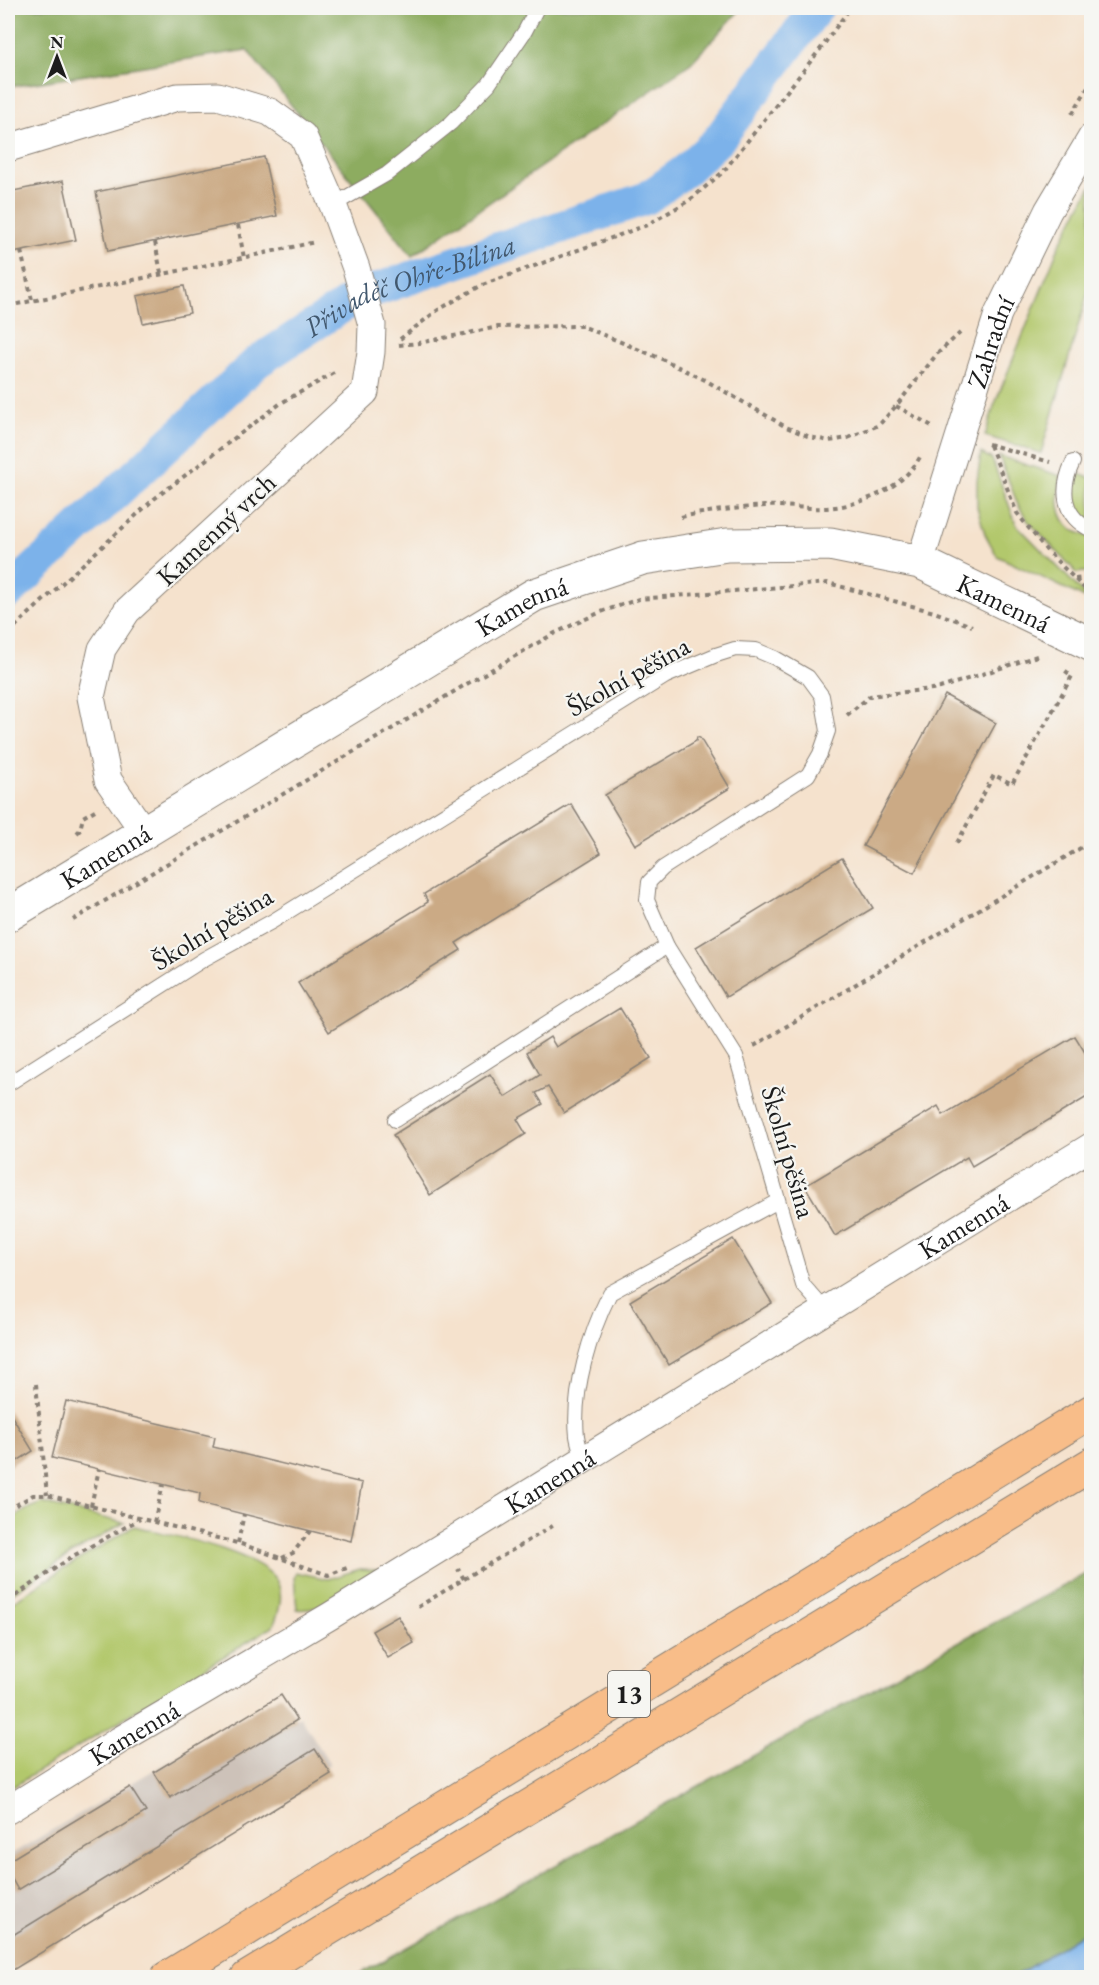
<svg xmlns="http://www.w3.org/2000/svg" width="1099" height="1985" viewBox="0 0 1099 1985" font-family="'EB Garamond',serif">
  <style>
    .industrial { fill: #cdc2b9 }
    .green { fill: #b2c86c; stroke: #677244; stroke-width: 1.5 }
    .forest { fill: #8dac60; stroke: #54643e; stroke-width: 1.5 }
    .water { fill: #7bb2ea; stroke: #4c6783; stroke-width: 1.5 }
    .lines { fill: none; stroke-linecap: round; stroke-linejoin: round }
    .canal { stroke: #7bb2ea; stroke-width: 33 }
    .building { fill: #cbaa85 }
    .service-casing { stroke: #887f74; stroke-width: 16 }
    .minor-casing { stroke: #887f74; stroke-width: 29 }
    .tertiary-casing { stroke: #887f74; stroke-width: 35 }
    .trunk-casing { stroke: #887f74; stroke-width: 35 }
    .path { stroke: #887f74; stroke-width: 4; stroke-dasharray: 4.5 4.5; stroke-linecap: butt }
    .service { stroke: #fff; stroke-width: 14 }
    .minor { stroke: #fff; stroke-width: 27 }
    .tertiary { stroke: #fff; stroke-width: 33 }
    .trunk { stroke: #f8bd89; stroke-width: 33 }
    .labels { text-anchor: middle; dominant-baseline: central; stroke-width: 4.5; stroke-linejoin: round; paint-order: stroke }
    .shield { fill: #f6f6f2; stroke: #5d5d5c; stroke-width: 1.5 }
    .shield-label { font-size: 26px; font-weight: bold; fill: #1c1c1c }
    .street-label { font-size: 27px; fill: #1c1c1c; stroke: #f6f6f2 }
    .water-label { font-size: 28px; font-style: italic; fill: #42586e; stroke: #f6f6f2 }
  </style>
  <rect width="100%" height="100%" fill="#f6f6f2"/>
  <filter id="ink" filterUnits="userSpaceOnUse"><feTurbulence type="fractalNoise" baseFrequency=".0167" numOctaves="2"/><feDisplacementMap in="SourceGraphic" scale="12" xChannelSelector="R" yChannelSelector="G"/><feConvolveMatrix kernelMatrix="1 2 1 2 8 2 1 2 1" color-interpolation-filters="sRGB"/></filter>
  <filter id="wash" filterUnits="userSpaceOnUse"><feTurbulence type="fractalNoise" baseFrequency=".008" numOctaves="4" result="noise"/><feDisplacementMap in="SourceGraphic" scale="24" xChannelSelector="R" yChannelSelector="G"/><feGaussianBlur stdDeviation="1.35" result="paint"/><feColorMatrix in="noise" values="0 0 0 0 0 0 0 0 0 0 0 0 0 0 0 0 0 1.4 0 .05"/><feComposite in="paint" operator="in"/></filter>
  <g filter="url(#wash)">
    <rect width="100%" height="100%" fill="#f5e2cd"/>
    <path class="industrial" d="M281 1695 297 1719 300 1716 330 1764 326 1766 331 1774 8 1971V1856Z"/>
    <g class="green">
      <path d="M1091 186V282L1041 453 985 436 994 406 1059 246Z"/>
      <path d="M981 453 992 459 1016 524 1091 601 997 556 985 534 977 507V481Z"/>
      <path d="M999 456 1061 476C1058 495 1055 518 1073 530 1079 533 1086 535 1091 538V571L1077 573 1028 521 1018 505Z"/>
      <path d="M1078 474 1091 478V520L1081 516C1073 500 1073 492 1078 474Z"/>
      <path d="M42 1503 124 1523 73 1553 8 1596V1522L29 1508Z"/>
      <path d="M134 1526C169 1535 251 1550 274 1577 285 1590 280 1611 273 1626L8 1790V1605L47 1579 48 1580 52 1578V1576Z"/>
      <path d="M360 1569 378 1570C359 1583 321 1614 297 1609L294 1577 296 1572 328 1579Z"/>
    </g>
    <g class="forest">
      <path d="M8 8H742L691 63 412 256 247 50 8 87Z"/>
      <path d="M1091 1571V1928L1014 1977 352 1978 980 1630Z"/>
    </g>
    <path class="water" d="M1091 1928V1977H1014Z"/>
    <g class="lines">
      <path class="canal" id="s1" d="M8 593 257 362 360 295 647 198 686 170 718 140 817 8"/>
    </g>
    <g id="blocks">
      <g class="building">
        <path d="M264 157 277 216 108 251 96 192Z"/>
        <path d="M63 181 76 240 8 254V192Z"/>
        <path d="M184 286 190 313 143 323 137 296Z"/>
        <path d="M945 695 996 723 914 873 863 846Z"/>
        <path d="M697 737 700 738 730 788 635 845 605 795 696 741Z"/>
        <path d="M571 804 601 853 456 943 461 950 329 1032 298 983 428 902 424 894Z"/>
        <path d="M842 858 873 908 726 997 696 947Z"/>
        <path d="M620 1008 651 1058 564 1113 548 1087 536 1093 543 1104 517 1119 526 1134 430 1195 393 1135 490 1074 505 1097 540 1075 527 1052 550 1037 556 1047Z"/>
        <path d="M1075 1036 1092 1064V1094L972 1166 967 1157 835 1236 805 1186 938 1106 943 1115Z"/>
        <path d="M733 1239 772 1303 669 1365 630 1301Z"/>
        <path d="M66 1401 215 1437 213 1447 362 1483 351 1541 199 1503 200 1493 52 1458Z"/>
        <path d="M8 1410 33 1451 8 1467Z"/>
        <path d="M398 1616 414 1643 388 1658 372 1631Z"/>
        <path d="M281 1695 297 1720 170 1798 154 1772Z"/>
        <path d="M315 1749 331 1774 8 1973V1938Z"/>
        <path d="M130 1787 146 1812 18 1890 8 1872V1861Z"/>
      </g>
    </g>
  </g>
  <g filter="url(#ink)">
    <use href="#blocks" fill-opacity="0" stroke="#887f74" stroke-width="1.5"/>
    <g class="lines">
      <g class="service-casing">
        <g id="service">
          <path d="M333 205 387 174 451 123 489 84 525 31 537 8"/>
          <path d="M1073 462C1060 489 1062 517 1092 530"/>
          <path d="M8 1084 204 959 273 921 666 676 716 655 735 649 756 650 775 658 808 677 822 696 828 731 820 754 808 775 663 868 649 882 647 900 667 946 736 1056 803 1285 826 1311"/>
          <path d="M395 1120 667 946"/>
          <path d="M583 1458C581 1451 578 1443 577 1436 572 1391 590 1333 610 1293L778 1201"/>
        </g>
      </g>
      <g class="minor-casing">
        <g id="minor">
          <path d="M8 148 177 97 218 96 270 112 303 136 333 205 356 268 372 325 371 352 365 392 127 611 102 649 91 697 108 780 144 832"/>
          <path id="s2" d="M920 562 998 314 1048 211 1092 137"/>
          <path id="s3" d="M8 1810 120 1740 330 1616 1092 1146"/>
        </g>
      </g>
      <g class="tertiary-casing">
        <g id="tertiary">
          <path id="s4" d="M8 915 534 595 643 558 727 545 830 544 920 562 1092 645"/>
        </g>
      </g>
      <g class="trunk-casing">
        <g id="trunk">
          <path d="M167 1978 1092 1411"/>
          <path d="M247 1978 1092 1464"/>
        </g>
      </g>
      <g class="path">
        <path d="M1072 114 1092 81"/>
        <path d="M238 225 244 258"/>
        <path d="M155 242 161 273"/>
        <path d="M21 251 32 300"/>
        <path d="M8 306C110 284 213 265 315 242"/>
        <path d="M400 339 438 310 482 285 647 225 690 200 723 172 822 47 850 8"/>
        <path d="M399 345 419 343 498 327 582 326 664 360 705 380 786 427 810 437 829 441 848 438 879 425 896 406 937 354 960 333"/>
        <path d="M896 406 932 426"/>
        <path d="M988 444 1050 462"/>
        <path d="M990 445 1017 513 1047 551 1092 596"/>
        <path d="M681 517C709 511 737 508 765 506 785 505 805 509 825 508 861 506 902 489 920 457"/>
        <path d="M1075 579 1092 577"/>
        <path d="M8 633 154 499 281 403 338 371"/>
        <path d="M847 715 870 696 940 688 1037 656"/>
        <path d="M77 833 80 830 83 817 95 810"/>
        <path d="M957 843 994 775 1012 784 1072 676 1063 669"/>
        <path d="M73 920 470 682 555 633 601 612 639 599 828 583 934 612 972 626"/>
        <path d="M754 1046 1092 841"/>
        <path d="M36 1384 47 1495"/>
        <path d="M91 1506 99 1469"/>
        <path d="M8 1510 33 1495H47L241 1544 328 1575 347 1568"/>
        <path d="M154 1522 163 1485"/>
        <path d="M238 1543 244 1514"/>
        <path d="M282 1558 293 1553 310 1531"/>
        <path d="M464 1579 556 1524"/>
        <path d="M8 1601 73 1556 140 1519"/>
        <path d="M418 1607 464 1579 458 1569"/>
      </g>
      <use href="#service" class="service"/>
      <use href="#minor" class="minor"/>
      <use href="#tertiary" class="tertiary"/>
      <use href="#trunk" class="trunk"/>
    </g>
  </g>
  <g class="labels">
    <rect class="shield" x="608" y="1671" width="42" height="46" rx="4.5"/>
    <g class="shield-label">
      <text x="629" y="1694">13</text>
    </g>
    <g class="street-label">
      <text stroke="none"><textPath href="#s2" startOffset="231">Zahradní</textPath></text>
      <text transform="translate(216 529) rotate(-43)">Kamenný vrch</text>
      <text stroke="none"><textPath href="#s4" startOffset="1104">Kamenná</textPath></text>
      <text stroke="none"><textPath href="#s4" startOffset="600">Kamenná</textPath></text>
      <text transform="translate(628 676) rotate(-29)">Školní pěšina</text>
      <text stroke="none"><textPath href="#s4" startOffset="114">Kamenná</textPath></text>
      <text transform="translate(212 928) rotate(-31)">Školní pěšina</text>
      <text transform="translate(789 1152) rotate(74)">Školní pěšina</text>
      <text stroke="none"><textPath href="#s3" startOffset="1120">Kamenná</textPath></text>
      <text stroke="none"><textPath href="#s3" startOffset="634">Kamenná</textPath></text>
      <text stroke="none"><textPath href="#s3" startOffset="148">Kamenná</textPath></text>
    </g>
    <g class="water-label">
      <text stroke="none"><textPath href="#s1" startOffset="512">Přivaděč Ohře-Bílina</textPath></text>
    </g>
  </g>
  <rect width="1099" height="1985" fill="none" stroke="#f6f6f2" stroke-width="30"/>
  <g transform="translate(57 57)" stroke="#f6f6f2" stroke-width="4.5" paint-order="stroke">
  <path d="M0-4.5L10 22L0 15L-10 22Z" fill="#1c1c1c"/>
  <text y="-9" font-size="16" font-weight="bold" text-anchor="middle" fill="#1c1c1c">N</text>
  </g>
</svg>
